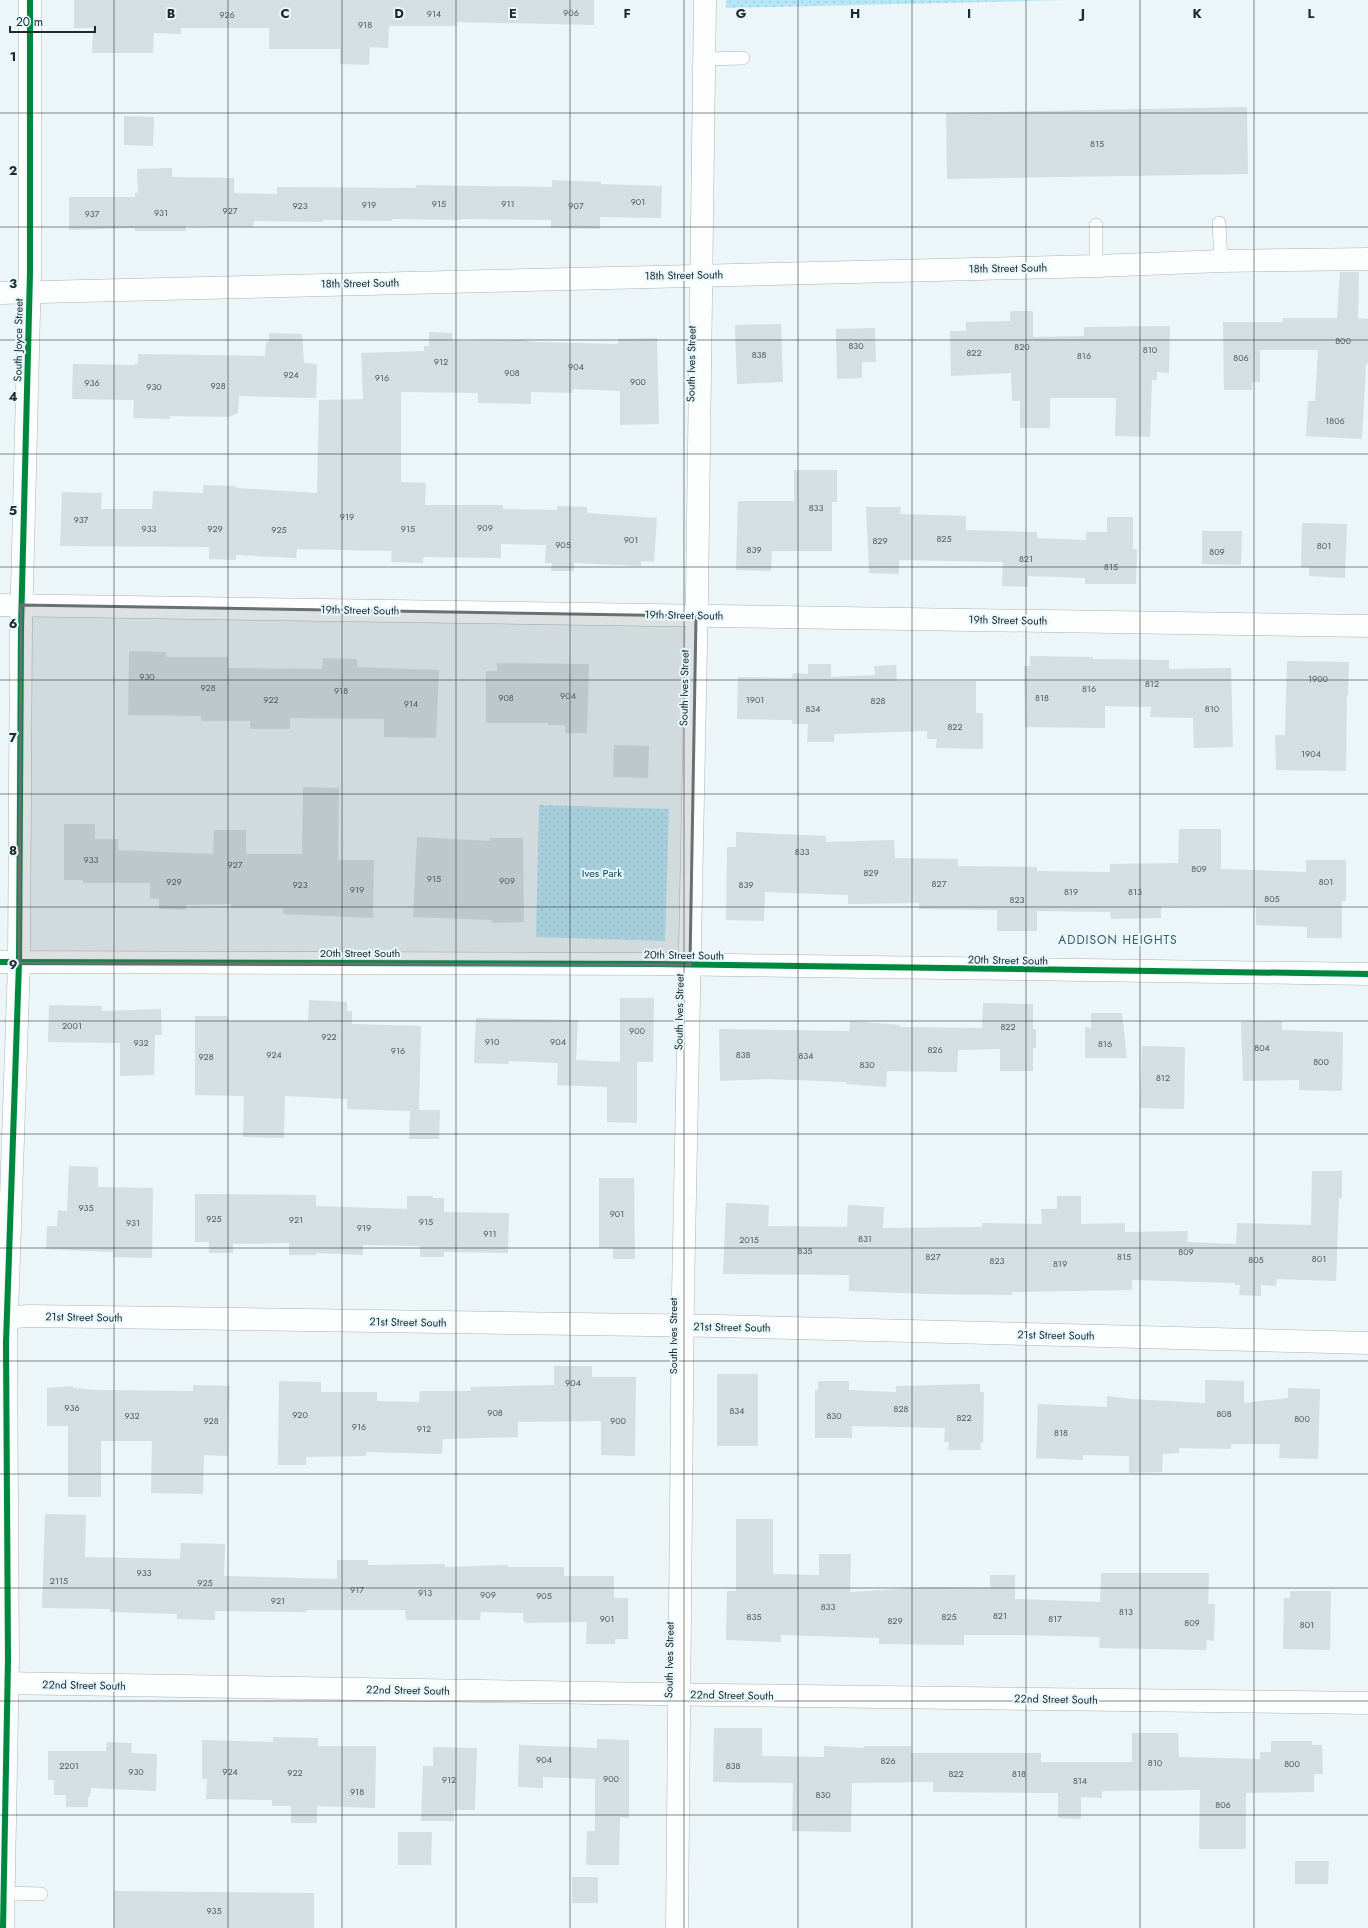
<svg xmlns="http://www.w3.org/2000/svg" width="1368" height="1928" viewBox="0 0 1368 1928" font-family="Jost,sans-serif">
  <style>
    .green { fill: url(#green-dots) }
    .building { fill: #d3dfe3 }
    .lines { fill: none; stroke-linecap: round; stroke-linejoin: round }
    .lane-casing { stroke: #abb3b5; stroke-width: 14 }
    .street-casing { stroke: #abb3b5; stroke-width: 23 }
    .secondary-casing { stroke: #abb3b5; stroke-width: 23 }
    .lane { stroke: #fcfefe; stroke-width: 13 }
    .street { stroke: #fcfefe; stroke-width: 22 }
    .secondary { stroke: #fcfefe; stroke-width: 22 }
    .cycleway-casing { stroke: #e6f8fe; stroke-width: 8 }
    .cycleway { stroke: #00873e; stroke-width: 6 }
    .marked { fill: #687073; fill-opacity: 0.2; stroke: #687073; stroke-width: 3; stroke-linejoin: round }
    .grid { fill: none; stroke: #21292c; stroke-width: 1; stroke-opacity: 0.55 }
    .labels { text-anchor: middle; dominant-baseline: central; stroke-width: 4; stroke-linejoin: round; paint-order: stroke }
    .number-label { font-size: 9px; fill: #4f585c }
    .street-label { font-size: 11px; fill: #21292c; stroke: #e6f8fe }
    .park-label { font-size: 11px; fill: #094656; stroke: #e6f8fe }
    .neighbourhood-label { font-size: 12px; letter-spacing: 1px; fill: #43565d; stroke: #e6f8fe }
    .grid-label { font-size: 13px; text-anchor: middle; font-weight: bold; fill: #21292c; stroke: #e6f8fe; stroke-width: 4; stroke-linejoin: round; paint-order: stroke }
  </style>
  <defs>
    <pattern id="green-dots" width="8" height="8" patternUnits="userSpaceOnUse"><rect width="8" height="8" fill="#b6e7f6"/><path d="M2 2h.1M6 6h.1" fill="none" stroke="#9cc6d3" stroke-width="1.8" stroke-linecap="round"/></pattern>
  </defs>
  <rect width="100%" height="100%" fill="#ecf5f8"/>
  <g class="green">
    <path d="M726 0H1067L726 8Z"/>
    <path d="M539 805 669 809 665 941 536 937Z"/>
  </g>
  <g class="building">
    <path d="M74 0H594V25L457 22V26H389L388 48 370 47 369 65 340 64V49H269V28H181V34L154 33 153 53H92L93 28H74Z"/>
    <path d="M1247 107 1248 174 947 179 946 113Z"/>
    <path d="M124 116 154 117 153 146 124 145Z"/>
    <path d="M172 168V177L234 178V193L277 194V187L416 188V185L552 187V180L601 182V184L662 186 661 218 600 217V229L551 228V220L461 219V220L392 219V221L323 220V222L254 221 253 227 186 226V231H135V228L69 230V197H135V193H138L137 169Z"/>
    <path d="M1340 272H1359L1358 318 1368 319V364H1366L1362 439 1306 436 1308 401H1315L1318 350H1260V382H1252V390H1224L1223 322H1283V318H1337Z"/>
    <path d="M1010 311H1033V337L1084 336V327L1170 326 1169 373 1157 372V380H1152L1150 437 1115 436 1116 398H1050V428H1020V401H1012L1011 373 951 376 950 331H966V322L1010 321Z"/>
    <path d="M781 324 783 382 737 384 735 325Z"/>
    <path d="M875 328 876 362H862V378L837 379 836 329Z"/>
    <path d="M429 332 452 333V341L523 340 532 342 618 344V339L657 338 659 424 620 425V391L574 389 571 393 531 392V404L478 403V393L401 392V482L426 483 425 505H503V509L557 510V506L587 507V513L657 518 654 562 641 561V566L574 563V571H551L552 563H545L546 545 501 544V558L423 557V563L391 562 392 551 297 549 296 558 236 555V560L209 559V547L60 546 62 492 102 493 101 509H152L153 491 203 493V485L236 486V488L317 493 319 400 363 399 361 353 424 351V346H429Z"/>
    <path d="M269 333 302 334 304 363 317 364 316 398 239 396 238 413 229 417 170 416V419L133 418 134 400 72 399 73 364 135 365V364H138V354L265 356 266 342H269Z"/>
    <path d="M794 470H837V502H832V551H772L771 571 736 570 738 501H794Z"/>
    <path d="M866 507H901L900 514 966 516V530L1037 532V538L1086 540V532H1107V517H1133V549H1137L1136 584H1085V578L1028 576V587L1002 586 1003 562 899 560V574L869 573Z"/>
    <path d="M1302 523 1347 524 1345 578 1309 576V567H1301Z"/>
    <path d="M1202 531H1242L1241 565 1202 564Z"/>
    <path d="M129 651 166 652V657H228V668L322 669 323 658 357 659V667L439 670 436 738 384 737V719L290 718V729H250V721H201V716L128 715Z"/>
    <path d="M1030 656 1093 657V659L1169 660V669L1231 668 1233 747 1194 748 1193 718 1150 717 1151 707 1105 706V728L1025 727 1024 666H1030Z"/>
    <path d="M1287 661 1349 662 1348 695H1347L1346 771 1276 770 1275 735H1285Z"/>
    <path d="M497 663 589 664 587 733H565V725H548V723H486V671H497Z"/>
    <path d="M808 664H831V677L875 675 874 666 896 665 897 681H976V713H983V749L936 748 937 739H927V731L834 734V742H807L808 724H792V720L737 719 738 677 792 678 793 673 808 674Z"/>
    <path d="M614 745 649 746 648 778 613 777Z"/>
    <path d="M303 787 339 788 338 860H374L373 918 283 914V908H231V904L186 905V910L159 909V899H150V883H83V880H64V824H95V839H118V850L213 854 214 830H246V854H302Z"/>
    <path d="M1179 829H1221V869L1306 872V860H1346V901H1342V938H1307V927L1256 925V907L1161 906V918L1111 919 1110 912 1037 911V931H997V910L919 909V903L848 904V895L765 892 764 921 726 920 727 847H736V832L826 836V842L894 840 895 858 958 859V866L1037 867V871L1110 872V864L1178 863Z"/>
    <path d="M417 837 490 841V838H523L524 922 492 923 491 920 413 917Z"/>
    <path d="M620 998H654L653 1062H637V1123L607 1122V1087L557 1085 558 1063 509 1061V1064L474 1063 476 1018 578 1020 576 1060 620 1062Z"/>
    <path d="M309 1000 347 1002V1011H352V1024L421 1026 419 1110H440L439 1139H409L410 1111 347 1109V1099L285 1096 284 1138 243 1137 244 1096 195 1095V1016H228V1021H308Z"/>
    <path d="M983 1003 1033 1004V1029H1036V1048H1033V1071H1000V1049L958 1050 957 1072 887 1071 886 1087 846 1084V1082L767 1079 720 1081 719 1029 849 1031 850 1021 900 1025V1027L982 1028Z"/>
    <path d="M49 1005 102 1006V1011L161 1009 162 1035H155L154 1075 120 1076V1043L48 1042Z"/>
    <path d="M1091 1013H1122L1127 1058H1085V1027L1091 1028Z"/>
    <path d="M1282 1021V1030L1343 1032 1342 1091 1299 1090V1080L1243 1081 1241 1022Z"/>
    <path d="M1142 1046 1185 1047 1184 1109 1140 1108Z"/>
    <path d="M69 1166 98 1167V1187L153 1188 152 1258 113 1257V1252L46 1249 47 1226H57L58 1210 67 1211Z"/>
    <path d="M1312 1171H1342V1198H1339L1336 1281 1277 1279 1276 1286 1261 1285V1296L1239 1295 1240 1285H1235V1283L1132 1280V1290L1012 1292V1295L926 1294 849 1291V1275L723 1274 726 1203 769 1205 768 1226 847 1227 848 1205 884 1207 883 1228 982 1227V1223L1042 1224 1041 1209H1057V1196H1081V1224L1125 1223V1232L1188 1231 1187 1242 1236 1244 1237 1223 1311 1225Z"/>
    <path d="M599 1178H634L635 1259H613V1248H599Z"/>
    <path d="M195 1194 316 1195V1206L407 1209V1196H433V1198H444V1212L509 1213 508 1253 444 1252V1257H420V1246L363 1245V1255L316 1253V1255H289V1243L233 1244V1253H209V1242H195Z"/>
    <path d="M554 1366H592V1377H636L635 1456 601 1455V1421L518 1422V1437L443 1439 442 1454 366 1452V1456L306 1457V1465H278L279 1381 321 1382V1392H377V1401L419 1402 420 1391H471V1387L554 1385Z"/>
    <rect x="717" y="1374" width="41" height="72"/>
    <path d="M1205 1380 1244 1381V1403L1288 1398V1388L1320 1389 1318 1459 1279 1458 1280 1444H1231V1449L1179 1448V1453L1163 1454 1162 1472 1129 1473V1456L1083 1455V1460L1036 1458 1038 1404 1107 1407V1396L1132 1399 1205 1403Z"/>
    <path d="M818 1381H849V1390L896 1392V1386L980 1384V1392H984L983 1443H980L981 1450H948L949 1442H944L945 1428 852 1426V1438H815V1390H818Z"/>
    <path d="M193 1385 230 1386 228 1456 204 1455 203 1494 151 1493 152 1441H101V1497H68V1426H47V1388L73 1386V1388L96 1390 193 1391Z"/>
    <path d="M45 1514 86 1515 85 1557 180 1559 181 1543 225 1544 224 1576 337 1579V1560H368V1565L445 1564V1567L507 1565 508 1567H564V1576H614V1598H628V1639H615V1644H586L587 1622 525 1623V1621H523V1613L481 1612 480 1620H406L405 1610H306V1612L215 1611V1620L177 1619V1614L110 1612V1609L42 1608Z"/>
    <path d="M736 1519H773V1574L819 1575V1554H851L850 1592 933 1587 990 1588V1575H1015V1599L1100 1602 1101 1573H1209L1208 1604H1215L1214 1641 1207 1640 1206 1650 1099 1648 1100 1637 1015 1635H964V1645L879 1644V1638L781 1635V1642L726 1640 727 1591H736Z"/>
    <path d="M1290 1591H1331L1330 1650 1283 1649 1284 1598H1290Z"/>
    <path d="M714 1728H762V1756L824 1757V1746L864 1748V1746H911V1753H1041V1762H1132V1733H1178L1179 1757 1260 1759V1752H1271V1741H1312V1745H1322L1323 1774H1314V1792L1246 1793V1849H1199L1200 1790 1102 1791V1798L1081 1797V1819L1058 1818V1793L933 1792V1782L852 1783 851 1832 792 1831 793 1783 713 1782Z"/>
    <path d="M273 1737 318 1738V1746H376L375 1808 317 1806V1823H291V1806H272V1800L206 1799 207 1779H202V1740L273 1742Z"/>
    <path d="M597 1739 629 1740V1818L620 1817 619 1865H586L587 1831H595V1779L543 1777V1788L518 1787 519 1745 597 1748Z"/>
    <path d="M107 1742 132 1743 131 1753 157 1754 156 1791 91 1788 90 1797H88V1807H66V1795H54V1780H48V1751H106Z"/>
    <path d="M433 1747 477 1748 475 1810H454V1821H421L423 1766H433Z"/>
    <path d="M398 1832H432L431 1865H398Z"/>
    <path d="M1295 1861H1329L1328 1884H1295Z"/>
    <rect x="572" y="1877" width="26" height="26"/>
    <path d="M114 1891 314 1893V1928H114Z"/>
  </g>
  <g class="lines">
    <g class="lane-casing">
      <g id="lane">
        <path d="M705 59 743 58"/>
        <path d="M1219 223 1221 261"/>
        <path d="M1096 266V225"/>
        <path d="M4 1893 41 1894"/>
      </g>
    </g>
    <g class="street-casing">
      <g id="street">
        <path d="M0 293 1096 266 1221 261 1368 259"/>
        <path d="M0 605 1368 626"/>
        <path d="M0 962 657 964 1368 974"/>
        <path d="M0 1318 29 1316 718 1326 1368 1343"/>
        <path d="M0 1683 713 1695 1368 1703"/>
        <path d="M677 1928 683 1294 697 597 705 0"/>
      </g>
    </g>
    <g class="secondary-casing">
      <path id="secondary" d="M3 1928 8 1659 6 1343 19 963 21 628 30 273V0"/>
    </g>
    <use href="#lane" class="lane"/>
    <use href="#street" class="street"/>
    <use href="#secondary" class="secondary"/>
    <g class="cycleway-casing">
      <g id="cycleway">
        <path d="M0 962 657 964 1368 974"/>
        <path d="M3 1928 8 1659 6 1343 19 963 21 628 30 273V0"/>
      </g>
    </g>
    <use href="#cycleway" class="cycleway"/>
  </g>
  <path class="marked" d="M21 605 696 616 690 965 19 963Z"/>
  <path class="grid" d="M114 0V1928M228 0V1928M342 0V1928M456 0V1928M570 0V1928M684 0V1928M798 0V1928M912 0V1928M1026 0V1928M1140 0V1928M1254 0V1928M0 113H1368M0 227H1368M0 340H1368M0 454H1368M0 567H1368M0 680H1368M0 794H1368M0 907H1368M0 1021H1368M0 1134H1368M0 1248H1368M0 1361H1368M0 1474H1368M0 1588H1368M0 1701H1368M0 1815H1368"/>
  <g class="labels">
    <g class="number-label">
      <text x="571" y="12">906</text>
      <text x="434" y="13">914</text>
      <text x="227" y="14">926</text>
      <text x="365" y="24">918</text>
      <text x="1097" y="143">815</text>
      <text x="638" y="201">901</text>
      <text x="439" y="203">915</text>
      <text x="508" y="203">911</text>
      <text x="369" y="204">919</text>
      <text x="300" y="205">923</text>
      <text x="576" y="205">907</text>
      <text x="230" y="210">927</text>
      <text x="161" y="212">931</text>
      <text x="92" y="213">937</text>
      <text x="1343" y="340">800</text>
      <text x="856" y="345">830</text>
      <text x="1022" y="346">820</text>
      <text x="1150" y="349">810</text>
      <text x="974" y="352">822</text>
      <text x="759" y="354">838</text>
      <text x="1084" y="355">816</text>
      <text x="1241" y="357">806</text>
      <text x="441" y="361">912</text>
      <text x="576" y="366">904</text>
      <text x="512" y="372">908</text>
      <text x="291" y="374">924</text>
      <text x="382" y="377">916</text>
      <text x="638" y="381">900</text>
      <text x="92" y="382">936</text>
      <text x="218" y="385">928</text>
      <text x="154" y="386">930</text>
      <text x="1335" y="420">1806</text>
      <text x="816" y="507">833</text>
      <text x="347" y="516">919</text>
      <text x="81" y="519">937</text>
      <text x="485" y="527">909</text>
      <text x="149" y="528">933</text>
      <text x="215" y="528">929</text>
      <text x="408" y="528">915</text>
      <text x="279" y="529">925</text>
      <text x="944" y="538">825</text>
      <text x="631" y="539">901</text>
      <text x="880" y="540">829</text>
      <text x="563" y="544">905</text>
      <text x="1324" y="545">801</text>
      <text x="754" y="549">839</text>
      <text x="1217" y="551">809</text>
      <text x="1026" y="558">821</text>
      <text x="1111" y="566">815</text>
      <text x="147" y="676">930</text>
      <text x="1318" y="678">1900</text>
      <text x="1152" y="683">812</text>
      <text x="208" y="687">928</text>
      <text x="1089" y="688">816</text>
      <text x="341" y="690">918</text>
      <text x="568" y="695">904</text>
      <text x="506" y="697">908</text>
      <text x="1042" y="697">818</text>
      <text x="271" y="699">922</text>
      <text x="755" y="699">1901</text>
      <text x="878" y="700">828</text>
      <text x="411" y="703">914</text>
      <text x="813" y="708">834</text>
      <text x="1212" y="708">810</text>
      <text x="955" y="726">822</text>
      <text x="1311" y="753">1904</text>
      <text x="802" y="851">833</text>
      <text x="91" y="859">933</text>
      <text x="235" y="864">927</text>
      <text x="1199" y="868">809</text>
      <text x="871" y="872">829</text>
      <text x="434" y="878">915</text>
      <text x="507" y="880">909</text>
      <text x="174" y="881">929</text>
      <text x="1326" y="881">801</text>
      <text x="939" y="883">827</text>
      <text x="300" y="884">923</text>
      <text x="746" y="884">839</text>
      <text x="357" y="889">919</text>
      <text x="1071" y="891">819</text>
      <text x="1135" y="891">813</text>
      <text x="1272" y="898">805</text>
      <text x="1017" y="899">823</text>
      <text x="72" y="1025">2001</text>
      <text x="1008" y="1026">822</text>
      <text x="637" y="1030">900</text>
      <text x="329" y="1036">922</text>
      <text x="492" y="1041">910</text>
      <text x="558" y="1041">904</text>
      <text x="141" y="1042">932</text>
      <text x="1105" y="1043">816</text>
      <text x="1262" y="1047">804</text>
      <text x="935" y="1049">826</text>
      <text x="398" y="1050">916</text>
      <text x="274" y="1054">924</text>
      <text x="743" y="1054">838</text>
      <text x="806" y="1055">834</text>
      <text x="206" y="1056">928</text>
      <text x="1321" y="1061">800</text>
      <text x="867" y="1064">830</text>
      <text x="1163" y="1077">812</text>
      <text x="86" y="1207">935</text>
      <text x="617" y="1213">901</text>
      <text x="214" y="1218">925</text>
      <text x="296" y="1219">921</text>
      <text x="426" y="1221">915</text>
      <text x="133" y="1222">931</text>
      <text x="364" y="1227">919</text>
      <text x="490" y="1233">911</text>
      <text x="865" y="1238">831</text>
      <text x="749" y="1239">2015</text>
      <text x="805" y="1250">835</text>
      <text x="1186" y="1251">809</text>
      <text x="933" y="1256">827</text>
      <text x="1124" y="1256">815</text>
      <text x="1319" y="1258">801</text>
      <text x="1256" y="1259">805</text>
      <text x="997" y="1260">823</text>
      <text x="1060" y="1263">819</text>
      <text x="573" y="1382">904</text>
      <text x="72" y="1407">936</text>
      <text x="901" y="1408">828</text>
      <text x="737" y="1410">834</text>
      <text x="495" y="1412">908</text>
      <text x="1224" y="1413">808</text>
      <text x="300" y="1414">920</text>
      <text x="132" y="1415">932</text>
      <text x="834" y="1415">830</text>
      <text x="964" y="1417">822</text>
      <text x="1302" y="1418">800</text>
      <text x="211" y="1420">928</text>
      <text x="618" y="1420">900</text>
      <text x="359" y="1426">916</text>
      <text x="424" y="1428">912</text>
      <text x="1061" y="1432">818</text>
      <text x="144" y="1572">933</text>
      <text x="59" y="1580">2115</text>
      <text x="205" y="1582">925</text>
      <text x="357" y="1589">917</text>
      <text x="425" y="1592">913</text>
      <text x="488" y="1594">909</text>
      <text x="544" y="1595">905</text>
      <text x="278" y="1600">921</text>
      <text x="828" y="1606">833</text>
      <text x="1126" y="1611">813</text>
      <text x="1000" y="1615">821</text>
      <text x="754" y="1616">835</text>
      <text x="949" y="1616">825</text>
      <text x="607" y="1618">901</text>
      <text x="1055" y="1618">817</text>
      <text x="895" y="1620">829</text>
      <text x="1192" y="1622">809</text>
      <text x="1307" y="1624">801</text>
      <text x="544" y="1759">904</text>
      <text x="888" y="1760">826</text>
      <text x="1155" y="1762">810</text>
      <text x="1292" y="1763">800</text>
      <text x="69" y="1765">2201</text>
      <text x="733" y="1765">838</text>
      <text x="136" y="1771">930</text>
      <text x="230" y="1771">924</text>
      <text x="295" y="1772">922</text>
      <text x="956" y="1773">822</text>
      <text x="1019" y="1773">818</text>
      <text x="611" y="1778">900</text>
      <text x="449" y="1779">912</text>
      <text x="1080" y="1780">814</text>
      <text x="357" y="1791">918</text>
      <text x="823" y="1794">830</text>
      <text x="1223" y="1804">806</text>
      <text x="214" y="1910">935</text>
    </g>
    <g class="street-label">
      <text transform="translate(1008 268) rotate(-1)">18th Street South</text>
      <text transform="translate(684 275) rotate(-1)">18th Street South</text>
      <text transform="translate(360 283) rotate(-1)">18th Street South</text>
      <text transform="translate(18 340) rotate(-89)">South Joyce Street</text>
      <text transform="translate(691 364) rotate(-89)">South Ives Street</text>
      <text transform="translate(360 610) rotate(1)">19th Street South</text>
      <text transform="translate(684 615) rotate(1)">19th Street South</text>
      <text transform="translate(1008 620) rotate(1)">19th Street South</text>
      <text transform="translate(684 688) rotate(-89)">South Ives Street</text>
      <text x="360" y="953">20th Street South</text>
      <text transform="translate(684 955) rotate(1)">20th Street South</text>
      <text transform="translate(1008 960) rotate(1)">20th Street South</text>
      <text transform="translate(679 1012) rotate(-89)">South Ives Street</text>
      <text transform="translate(84 1317) rotate(1)">21st Street South</text>
      <text transform="translate(408 1322) rotate(1)">21st Street South</text>
      <text transform="translate(732 1327) rotate(1)">21st Street South</text>
      <text transform="translate(1056 1335) rotate(1)">21st Street South</text>
      <text transform="translate(673 1336) rotate(-90)">South Ives Street</text>
      <text transform="translate(669 1660) rotate(-89)">South Ives Street</text>
      <text transform="translate(84 1685) rotate(1)">22nd Street South</text>
      <text transform="translate(408 1690) rotate(1)">22nd Street South</text>
      <text transform="translate(732 1695) rotate(1)">22nd Street South</text>
      <text transform="translate(1056 1699) rotate(1)">22nd Street South</text>
    </g>
    <g class="park-label">
      <text x="602" y="873">Ives Park</text>
    </g>
    <g class="neighbourhood-label">
      <text x="1118" y="940">ADDISON HEIGHTS</text>
    </g>
  </g>
  <g class="grid-label">
    <text x="171" y="18">B</text>
    <text x="285" y="18">C</text>
    <text x="399" y="18">D</text>
    <text x="513" y="18">E</text>
    <text x="627" y="18">F</text>
    <text x="741" y="18">G</text>
    <text x="855" y="18">H</text>
    <text x="969" y="18">I</text>
    <text x="1083" y="18">J</text>
    <text x="1197" y="18">K</text>
    <text x="1311" y="18">L</text>
    <text x="13" y="61">1</text>
    <text x="13" y="175">2</text>
    <text x="13" y="288">3</text>
    <text x="13" y="401">4</text>
    <text x="13" y="515">5</text>
    <text x="13" y="628">6</text>
    <text x="13" y="742">7</text>
    <text x="13" y="855">8</text>
    <text x="13" y="969">9</text>
  </g>
  <path d="M10 26v6h85v-6" fill="none" stroke="#21292c" stroke-width="2"/>
  <text x="16" y="26" font-size="12" fill="#21292c" stroke="#e6f8fe" stroke-width="3" paint-order="stroke">20 m</text>
</svg>
